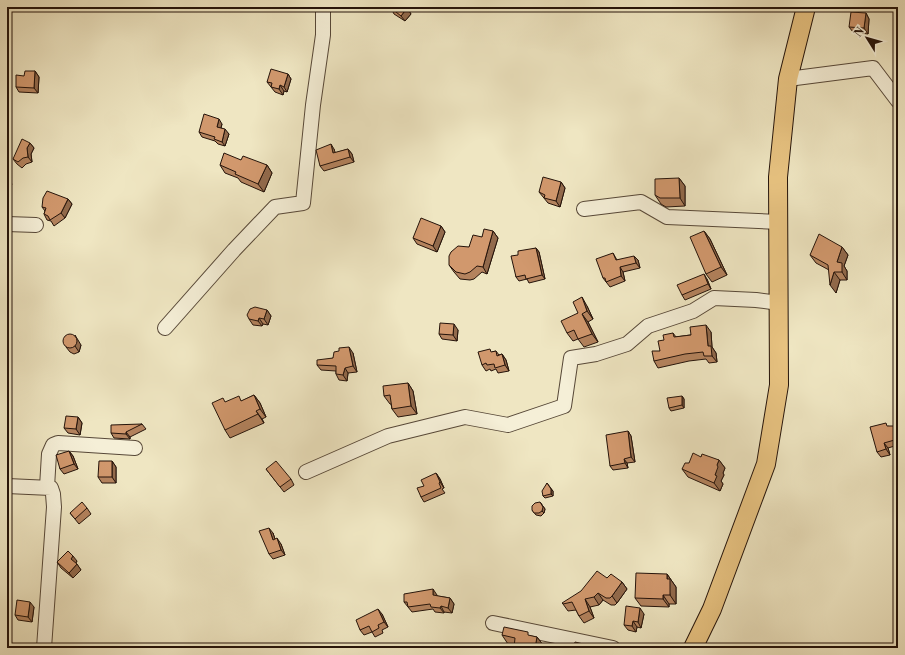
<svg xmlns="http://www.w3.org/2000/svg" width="905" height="655" viewBox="0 0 905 655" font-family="'Libre Bodoni',serif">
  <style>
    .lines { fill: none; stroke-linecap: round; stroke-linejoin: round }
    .minor-casing { stroke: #574838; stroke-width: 16 }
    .major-casing { stroke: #24130a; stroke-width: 20 }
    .minor { stroke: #f5efd7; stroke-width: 14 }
    .major { stroke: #e8c381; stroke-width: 18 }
    .wall { fill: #b4835e; stroke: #24130a }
    .shaded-wall { fill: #926a4c; stroke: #24130a }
    .building { fill: #d1986d; stroke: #24130a }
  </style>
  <rect width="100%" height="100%" fill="#efe6c2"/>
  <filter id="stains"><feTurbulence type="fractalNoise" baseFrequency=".005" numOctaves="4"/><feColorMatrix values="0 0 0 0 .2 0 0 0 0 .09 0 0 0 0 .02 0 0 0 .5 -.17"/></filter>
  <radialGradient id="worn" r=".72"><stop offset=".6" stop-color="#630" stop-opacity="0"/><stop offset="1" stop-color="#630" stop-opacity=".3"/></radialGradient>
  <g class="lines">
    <g class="minor-casing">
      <g id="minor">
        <path d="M788 79 873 68 898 101"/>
        <path d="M584 209 641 202 667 217 779 222"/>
        <path d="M7 224 36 225"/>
        <path d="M165 328 234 250 275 207 303 203 313 105 323 35V7"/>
        <path d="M306 472 388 436 465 417 508 425 564 406 571 358 596 354 627 344 648 326 693 311 714 298 756 300 779 303"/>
        <path d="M7 486 51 488 53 494 54 507 44 648"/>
        <path d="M47 487 49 454 53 445 58 443 135 448"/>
        <path d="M493 623 613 648"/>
      </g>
    </g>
    <g class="major-casing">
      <path id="major" d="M693 648 712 609 766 464 779 385 778 177 788 79 806 7"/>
    </g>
    <use href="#minor" class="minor"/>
    <use href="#major" class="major"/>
  </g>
  <g class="wall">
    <path d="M391 8H407L411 14 405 21 394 14Z"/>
    <path d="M866 13 869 19 868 34 853 32 849 27Z"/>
    <path d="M35 71 39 77 38 93 19 92 16 87 24 76Z"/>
    <path d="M288 74 291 79 287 92 284 91 283 95 275 92 267 82Z"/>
    <path d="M222 124 221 128 229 134 225 146 218 144 215 141 202 137 199 132Z"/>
    <path d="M30 143 34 148 31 154 32 162 26 164 22 168 17 164 13 159Z"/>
    <path d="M334 149 335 153 348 149 352 154 354 162 324 171 320 166Z"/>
    <path d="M220 165H267L272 173 264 192 241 182 238 178 225 173Z"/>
    <path d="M679 178 685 186V206L666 207 661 204 655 195Z"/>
    <path d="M561 182 565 188 560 207 548 203 539 192Z"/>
    <path d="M68 199 72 204 65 218 54 226 51 221 47 220 44 214 45 211 42 207Z"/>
    <path d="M441 226 445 232 437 252 417 244 413 238Z"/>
    <path d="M493 231 498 238 487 274 482 272 474 279 470 280 460 279 454 272 449 265 469 247 482 237Z"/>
    <path d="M704 231 710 239 727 275 712 282 706 274Z"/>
    <path d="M842 247 848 255 844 266 847 271V280H840L836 293 829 270 816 263 810 255Z"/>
    <path d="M536 248 539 252 545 279 529 283 527 279 519 281 516 277 518 255Z"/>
    <path d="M613 253 617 260H638L640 268 623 272 625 281 610 287 603 278Z"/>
    <path d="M707 279 711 289 685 300 682 295Z"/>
    <path d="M587 306 593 319 588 322 598 342 584 347 578 339 573 341 567 333 578 313Z"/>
    <path d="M267 310 271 316 268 325 263 324 262 326 253 325 249 319Z"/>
    <path d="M458 330 457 341 442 339 439 334Z"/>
    <path d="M711 332 712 347 716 353 717 362 709 363 706 359 689 361 658 368 654 361 660 351 664 340 673 333 676 337Z"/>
    <path d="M81 345 79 352 74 354 70 352 66 347Z"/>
    <path d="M496 351 499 355 502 354 506 360 509 371 498 373 496 369 491 371 490 369 486 371 482 365 492 352Z"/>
    <path d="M353 353 357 372 348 373 347 381 339 380 336 374V371L321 370 317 365 333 358Z"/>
    <path d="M408 383 413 391 417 414 398 417 392 409 391 404H390L384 396Z"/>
    <path d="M254 395 260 403 266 417 262 419 264 423 230 438 225 430 226 402 242 401Z"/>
    <path d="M682 396 684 399V408L671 411 669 408Z"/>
    <path d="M78 417 82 423 80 435 68 433 64 428Z"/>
    <path d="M142 424 146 429 130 437V439L114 438 111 433Z"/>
    <path d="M888 426 898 432V445L888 448 890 455 881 457 877 452Z"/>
    <path d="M628 431 631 436 635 462 627 463 628 468 613 470 610 466Z"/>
    <path d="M69 451 73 456 78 469 64 474 60 469Z"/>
    <path d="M701 457 719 460 725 468 723 473 724 475 721 481 723 484 720 491 688 477 682 469 689 463Z"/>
    <path d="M112 461 116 467V483H102L98 477Z"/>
    <path d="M266 469 291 479 294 485 284 492Z"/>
    <path d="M436 473 440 479 444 488 442 489 445 493 424 502 421 497 424 486Z"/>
    <path d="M547 483 553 491V496L545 498 543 496Z"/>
    <path d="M540 502 545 509 544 513 541 516 536 515 532 510Z"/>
    <path d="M87 508 91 514 79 524 70 513Z"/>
    <path d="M273 533 275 539 281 544 285 555 273 559 269 554Z"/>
    <path d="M77 561 76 563 81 570 73 578 61 568 57 562Z"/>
    <path d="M667 574 676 587V604H669V607L641 606 635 598Z"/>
    <path d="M607 578 622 582 627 589 617 603 615 605H611L603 600 599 605 590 607 594 618 584 623 579 616 576 610 568 611 563 604Z"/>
    <path d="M437 595V596L450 598 454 604 452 613 444 612V613L435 612 433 609 412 612 404 602Z"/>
    <path d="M34 607 32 622 18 620 15 615Z"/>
    <path d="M382 614 388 627 382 630 383 633 375 637 372 632 364 635 360 630Z"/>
    <path d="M644 614 641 628 637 627 636 632 628 630 624 625Z"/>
    <path d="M502 635 531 636 537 637 543 645 542 648H514V645L508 644Z"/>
  </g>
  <g class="shaded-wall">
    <path d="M407 8 411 14 405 21 401 16Z"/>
    <path d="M866 13 869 19 868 34 864 28Z"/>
    <path d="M35 71 39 77 38 93 34 88Z"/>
    <path d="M288 74 291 79 287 92 284 87Z"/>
    <path d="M280 85 284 91 283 95 279 89Z"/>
    <path d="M219 119 222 124 220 131 217 127Z"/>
    <path d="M225 129 229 134 225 146 222 142Z"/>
    <path d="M30 143 34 148 31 154 32 162 28 157 27 148Z"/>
    <path d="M331 144 334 149 337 158 333 153Z"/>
    <path d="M348 149 352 154 354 162 350 157Z"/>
    <path d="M267 165 272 173 264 192 258 184Z"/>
    <path d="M679 178 685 186V206L680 198Z"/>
    <path d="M8 179 12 184 7 193V181Z"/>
    <path d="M561 182 565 188 560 207 556 201Z"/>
    <path d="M68 199 72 204 65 218 61 213Z"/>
    <path d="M441 226 445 232 437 252 433 246Z"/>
    <path d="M493 231 498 238 487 274 483 267Z"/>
    <path d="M704 231 710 239 727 275 721 267Z"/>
    <path d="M842 247 848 255 844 266 847 271V280L842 272 837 262Z"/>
    <path d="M536 248 539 252 545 279 542 275Z"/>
    <path d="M634 256 638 260 640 268 636 263Z"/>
    <path d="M620 267 623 272 625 281 621 276Z"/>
    <path d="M834 272 840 280 836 293 830 285Z"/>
    <path d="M704 274 707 279 711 289 708 284Z"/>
    <path d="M582 297 587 306 593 319 587 311Z"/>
    <path d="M267 310 271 316 268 325 264 319Z"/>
    <path d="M582 314 588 322 598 342 592 334Z"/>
    <path d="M259 318 263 324 262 326 258 321Z"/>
    <path d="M454 324 458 330 457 341 453 335Z"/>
    <path d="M706 325 711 332 712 347 716 353 717 362 712 356 708 346Z"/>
    <path d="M75 335 81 345 79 352 75 346Z"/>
    <path d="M349 347 353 353 357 372 353 366Z"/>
    <path d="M502 354 506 360 509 371 505 365Z"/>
    <path d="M345 368 348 373 347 381 343 375Z"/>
    <path d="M408 383 413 391 417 414 411 406Z"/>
    <path d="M254 395 260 403 266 417 260 409Z"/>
    <path d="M682 396 684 399V408L682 405Z"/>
    <path d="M256 411 262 419 264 423Z"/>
    <path d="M78 417 82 423 80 435 76 429Z"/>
    <path d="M894 426 898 432V439Z"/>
    <path d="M628 431 631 436 635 462 631 457Z"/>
    <path d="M126 432 130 437V439L126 434Z"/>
    <path d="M884 443 888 448 890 455 886 449Z"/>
    <path d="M69 451 73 456 78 469 74 464Z"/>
    <path d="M624 459 627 463 628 468 625 463Z"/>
    <path d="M719 460 725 468 723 473 724 475 721 481 723 484 720 491 714 483 717 465Z"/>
    <path d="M112 461 116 467V483L112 477Z"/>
    <path d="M436 473 440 479 444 488 440 482Z"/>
    <path d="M551 489 553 491V496L551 494Z"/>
    <path d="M540 502 545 509 544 513 542 511Z"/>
    <path d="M269 528 273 533 277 545 273 540Z"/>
    <path d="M277 538 281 544 285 555 281 550Z"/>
    <path d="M73 556 77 561 75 564 71 559Z"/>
    <path d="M77 564 81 570 73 578 69 573Z"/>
    <path d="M667 574 676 587V604L670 595 667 579Z"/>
    <path d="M622 582 627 589 617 603 612 596Z"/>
    <path d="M433 589 437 595 436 601 433 595Z"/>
    <path d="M598 593 603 600 599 605 594 597Z"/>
    <path d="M663 595 669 604V607L663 599Z"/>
    <path d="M450 598 454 604 452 613 448 608Z"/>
    <path d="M585 599 590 607 594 618 589 611Z"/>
    <path d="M30 602 34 607 32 622 28 617Z"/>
    <path d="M441 606 444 612V613L440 608Z"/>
    <path d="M640 608 644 614 641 628 638 622Z"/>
    <path d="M378 609 382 614 388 627 384 622Z"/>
    <path d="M633 621 637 627 636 632 632 626Z"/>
    <path d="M537 637 543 645 542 648H535Z"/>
  </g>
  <g class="building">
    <path d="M392 7H405L407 8 401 16 391 8Z"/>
    <path d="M851 12 866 13 864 28 849 27Z"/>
    <path d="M271 69 288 74 284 87 280 85 279 89 271 87 272 83 267 82Z"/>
    <path d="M25 71H35L34 88 16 87V75L24 76Z"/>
    <path d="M204 114 219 119 217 127 225 129 222 142 214 139 215 137 199 132Z"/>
    <path d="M22 139 30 143 27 148 28 157 23 158 18 162 13 159Z"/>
    <path d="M331 144 333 153 348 149 350 157 320 166 316 150Z"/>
    <path d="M224 153 241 160 243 156 267 165 258 184 235 174 236 172 220 165Z"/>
    <path d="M543 177 561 182 556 201 544 198 545 195 539 192Z"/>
    <path d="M679 178 680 198H660L655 195V179Z"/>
    <path d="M47 191 68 199 61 213 50 220 48 216 44 214 46 208 42 207 43 198Z"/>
    <path d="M421 218 441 226 433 246 413 238Z"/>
    <path d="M484 229 493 231 483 267 477 266 470 272 465 274 456 272 449 265V256L451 252 458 246 469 247 473 235 482 237Z"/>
    <path d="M704 231 721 267 706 274 690 237Z"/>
    <path d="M819 234 842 247 837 262 842 263V272H834L830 285 828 265 810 255Z"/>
    <path d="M536 248 542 275 526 279 525 275 516 277 511 256 518 255V251Z"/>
    <path d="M613 253 616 260 634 256 636 263 620 267 621 276 606 282 605 278H603L596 259Z"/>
    <path d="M704 274 708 284 682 295 677 285Z"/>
    <path d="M582 297 587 311 582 314 592 334 578 339 574 330 567 333 561 321 578 313 573 302Z"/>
    <path d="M255 307 267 310 264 319 259 318 258 321 249 319 247 315 250 309Z"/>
    <path d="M440 323 454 324 453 335 439 334Z"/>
    <path d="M706 325 708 346H711L712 356H704L703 352 685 354 654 361 652 351H660L658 341 664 340 663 335 673 333 674 337 691 335 690 327Z"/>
    <circle cx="70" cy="341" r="7"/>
    <path d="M349 347 353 366 345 368 343 375 336 374V366L317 365V360L333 358 334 352 339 351V348Z"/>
    <path d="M490 349 491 352 496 351 497 356 502 354 505 365 495 368 494 364 487 365 486 363 482 365 478 352Z"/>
    <path d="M408 383 411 406 392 409 390 395 384 396 383 386Z"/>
    <path d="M254 395 260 409 256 411 258 414 225 430 212 403 223 398 225 402 239 396 241 401Z"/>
    <path d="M682 396V405L669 408 667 398Z"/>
    <path d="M66 416 78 417 76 429 64 428Z"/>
    <path d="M886 423 887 426H894L898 439 884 443 886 449 877 452 870 427Z"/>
    <path d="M142 424 126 432V434L111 433V425Z"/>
    <path d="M628 431 631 457 624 459 625 463 610 466 606 435Z"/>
    <path d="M69 451 74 464 60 469 56 455Z"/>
    <path d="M693 453 701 457 702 454 719 460 717 465 718 467 715 475 717 476 714 483 682 469 685 463H689Z"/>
    <path d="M99 461H112V477H98Z"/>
    <path d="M276 461 291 479 280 487 266 469Z"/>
    <path d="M436 473 440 482 439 483 441 488 421 497 417 488 424 486 421 480Z"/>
    <path d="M547 483 551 489V494L543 496 542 491Z"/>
    <path d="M82 502 87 508 75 519 70 513Z"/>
    <path d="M540 502 543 507 542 511 539 513H534L532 510V506L535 503Z"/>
    <path d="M269 528 273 540 277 538 281 550 269 554 259 531Z"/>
    <path d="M68 551 73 556 71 559 77 564 69 573 57 562Z"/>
    <path d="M597 571 607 578 611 574 622 582 612 596 610 598H606L598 593 594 597 585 599 589 611 579 616 572 602 563 604 562 603 581 591Z"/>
    <path d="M636 573 667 574V579H670V595H663V599L635 598Z"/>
    <path d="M433 589V595L450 598 448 608 441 606 440 608 431 607 430 604 408 607 407 602H404V594Z"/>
    <path d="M17 600 30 602 28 617 15 615Z"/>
    <path d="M626 606 640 608 638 622 633 621 632 626 624 625Z"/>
    <path d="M378 609 384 622 378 625 379 628 372 632 369 626 360 630 356 620Z"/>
    <path d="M504 627 528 632V635L537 637 535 648H514L515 638 502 635Z"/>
    <path d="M575 642 600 648H573Z"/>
  </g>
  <rect width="905" height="655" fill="none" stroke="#efe6c2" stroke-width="24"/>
  <rect x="8" y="8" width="889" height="639" fill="none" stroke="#24130a" stroke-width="2"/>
  <rect x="12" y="12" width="881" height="631" fill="none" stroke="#24130a"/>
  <g transform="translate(867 38) rotate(307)" stroke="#f5efd7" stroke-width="3" paint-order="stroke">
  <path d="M0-3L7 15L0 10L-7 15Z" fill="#24130a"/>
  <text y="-6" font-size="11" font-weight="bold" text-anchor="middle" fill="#24130a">N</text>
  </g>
  <rect width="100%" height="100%" filter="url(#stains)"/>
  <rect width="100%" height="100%" fill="url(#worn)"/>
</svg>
